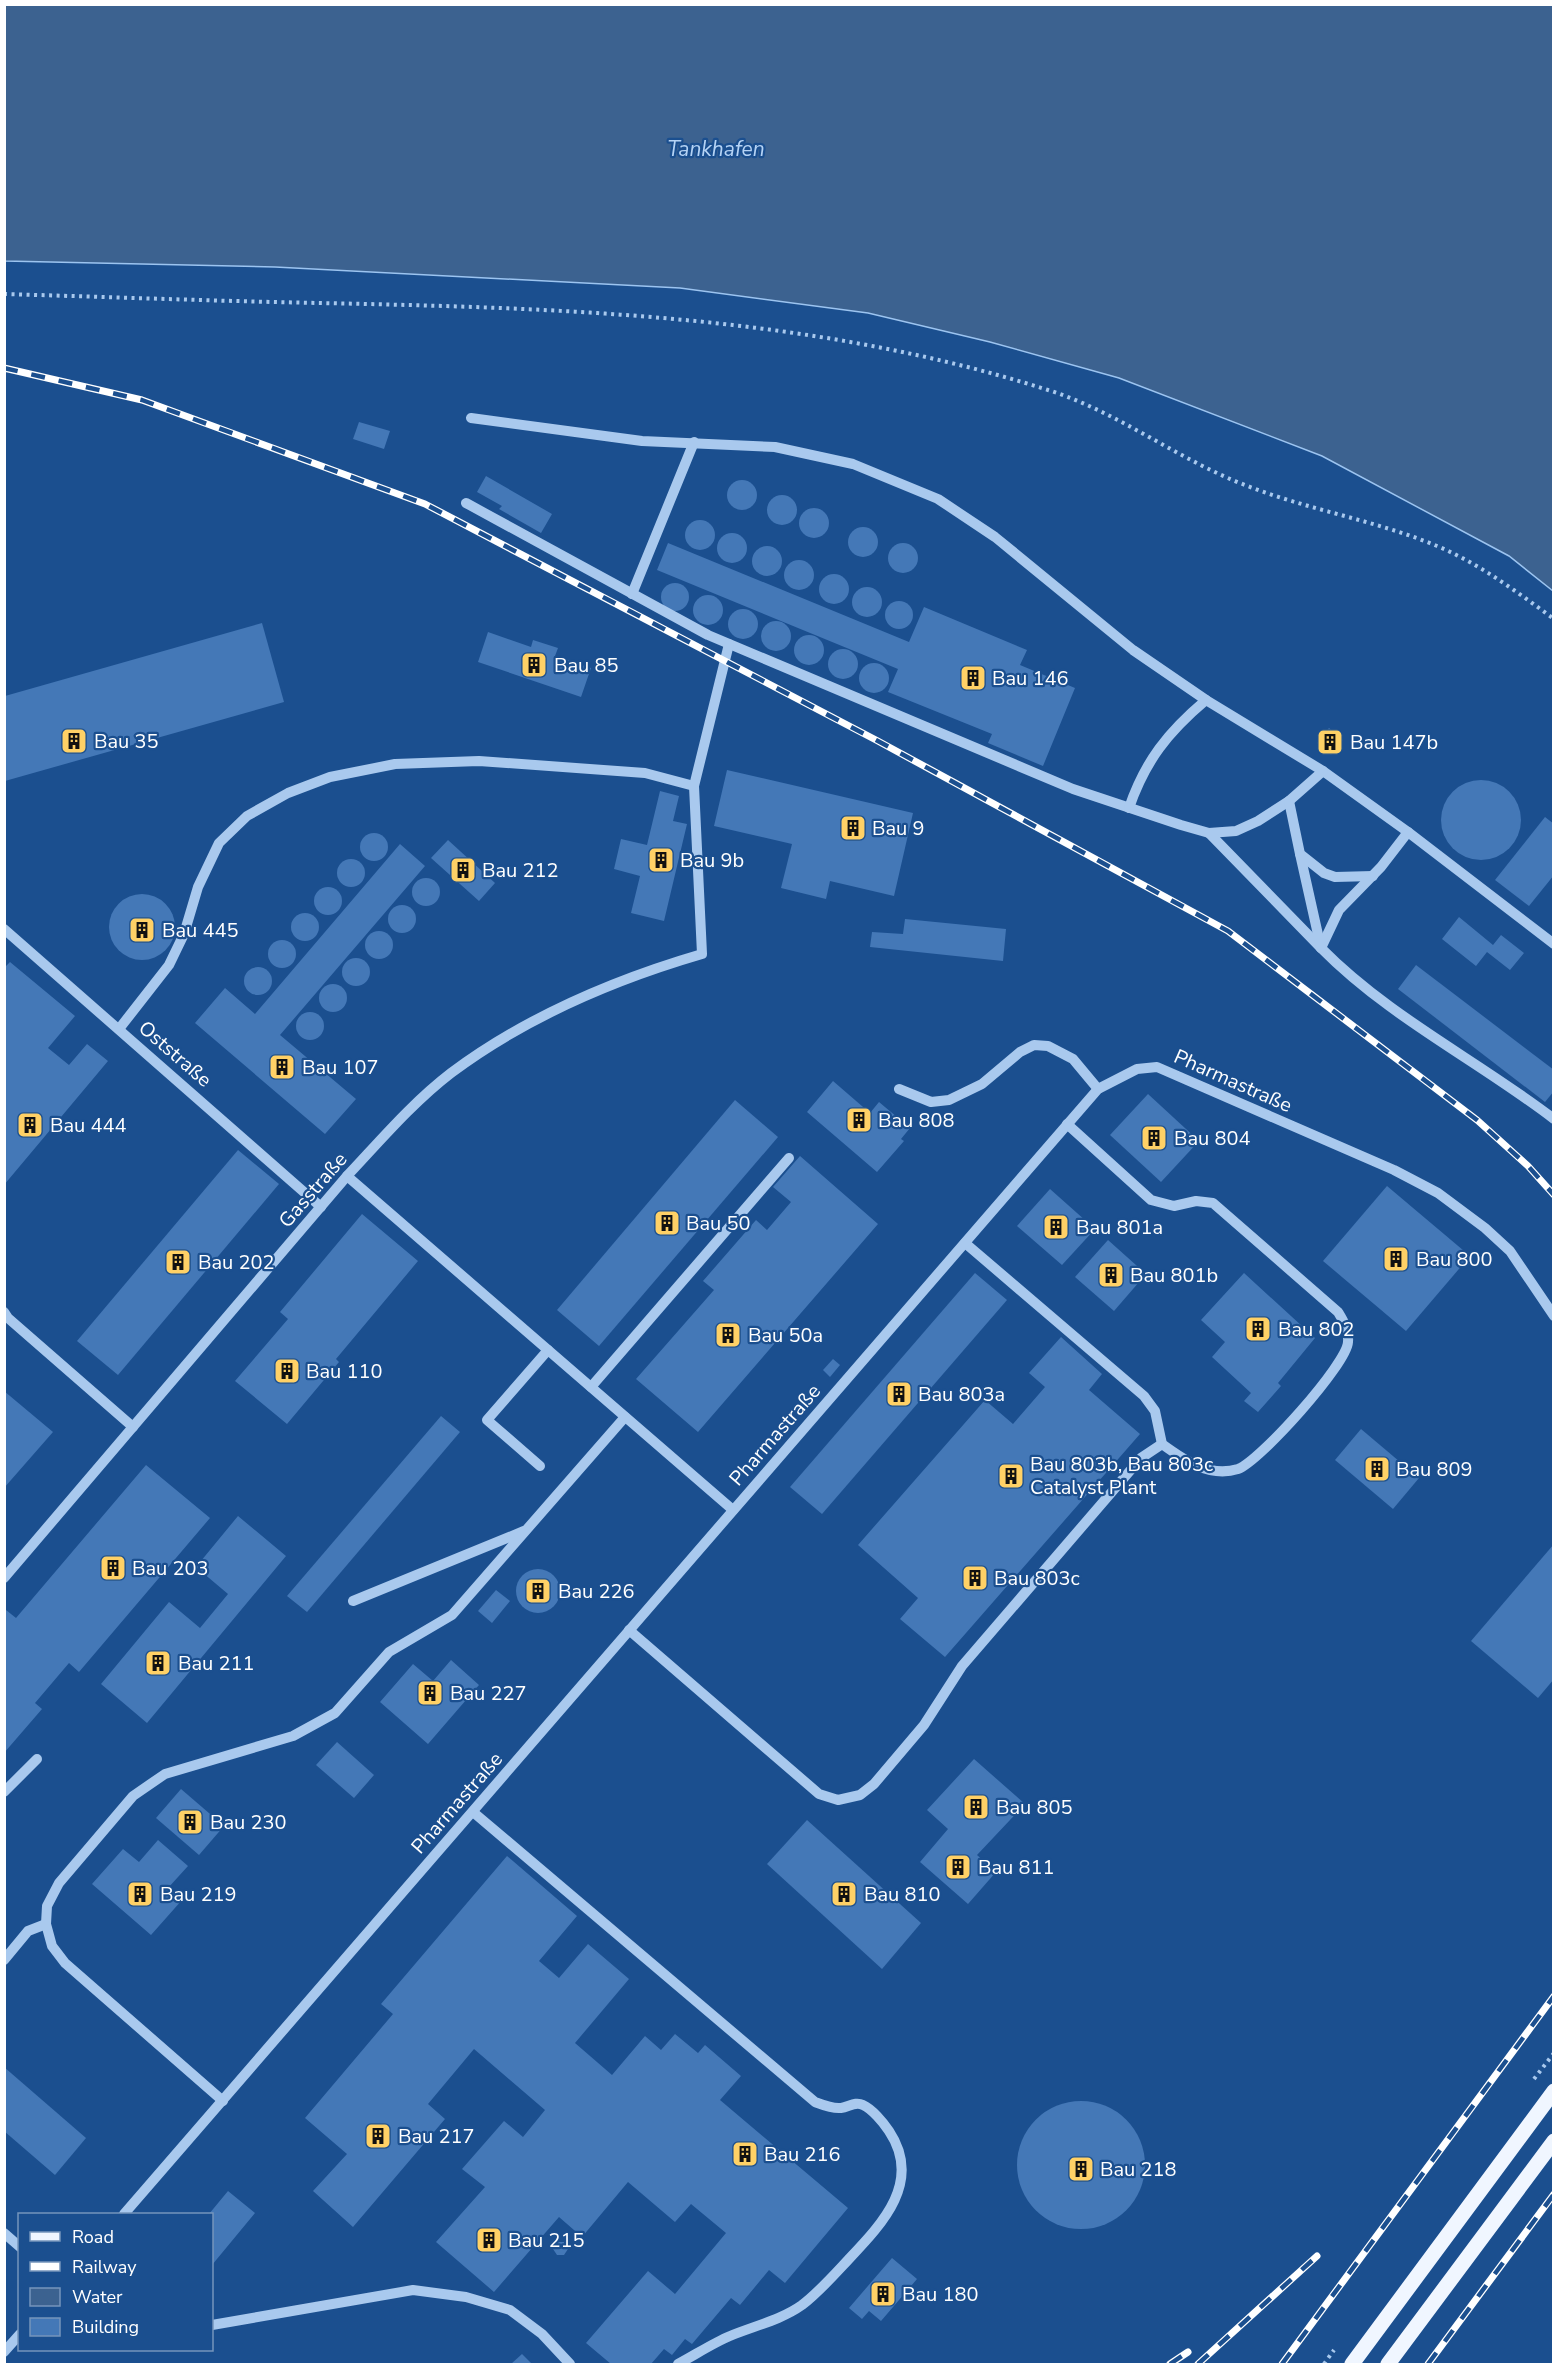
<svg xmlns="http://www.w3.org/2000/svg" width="1558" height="2369" viewBox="0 0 1558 2369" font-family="'Nunito Sans',sans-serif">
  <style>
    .water { fill: #3c6290; stroke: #9cc4f0; stroke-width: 1.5 }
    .building { fill: #4478b7 }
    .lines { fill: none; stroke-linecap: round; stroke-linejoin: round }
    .path { stroke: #a9c9ee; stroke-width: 4; stroke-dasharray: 3 4.5; stroke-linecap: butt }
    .minor { stroke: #a9c9ee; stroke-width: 10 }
    .major { stroke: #f0f6ff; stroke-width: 15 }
    .rail-casing { stroke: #fff; stroke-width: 7 }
    .rail { stroke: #1b4f8f; stroke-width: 4.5; stroke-dasharray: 14; stroke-linecap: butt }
    .labels { text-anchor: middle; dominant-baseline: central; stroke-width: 4.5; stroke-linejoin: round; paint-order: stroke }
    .poi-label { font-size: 20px; fill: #fff; stroke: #1b4f8f; text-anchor: start }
    .street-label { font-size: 20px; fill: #fff; stroke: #1b4f8f }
    .water-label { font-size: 21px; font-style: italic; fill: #b5d3f5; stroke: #1b4f8f }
  </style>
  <rect width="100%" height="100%" fill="#1b4f8f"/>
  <path class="water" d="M5 4 1553 5V591L1509 556 1322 456 1119 378 990 342 868 313 680 288 275 267 5 261Z"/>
  <g class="building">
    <path d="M359 422 390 431 384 449 353 439Z"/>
    <path d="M486 476 552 514 541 533 499 509 502 506 477 492Z"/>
    <circle cx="742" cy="495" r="15"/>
    <circle cx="782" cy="510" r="15"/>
    <circle cx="814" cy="523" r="15"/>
    <circle cx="700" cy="535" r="15"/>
    <circle cx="863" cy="542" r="15"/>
    <circle cx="732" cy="548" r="15"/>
    <path d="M668 543 909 642 924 607 1027 650 1020 665 1075 688 1043 766 988 743 992 734 888 692 898 669 657 570Z"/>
    <circle cx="903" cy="558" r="15"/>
    <circle cx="767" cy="561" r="15"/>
    <circle cx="799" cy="575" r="15"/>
    <circle cx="834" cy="589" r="15"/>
    <circle cx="675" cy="597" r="14"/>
    <circle cx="867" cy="602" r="15"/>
    <circle cx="708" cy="610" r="15"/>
    <circle cx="899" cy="615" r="14"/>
    <circle cx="743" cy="624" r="15"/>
    <circle cx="776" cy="636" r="15"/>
    <path d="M262 623 284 702 5 781V696Z"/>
    <path d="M488 632 531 647 533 640 558 648 555 656 591 668 581 697 478 662Z"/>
    <circle cx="809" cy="650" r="15"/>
    <circle cx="843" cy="664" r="15"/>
    <circle cx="874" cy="678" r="15"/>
    <path d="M1329 728 1343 740 1331 755 1317 743Z"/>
    <path d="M727 770 913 813 894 896 830 881 826 899 781 888 792 844 714 826Z"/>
    <circle cx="1481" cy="820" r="40"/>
    <path d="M660 791 679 796 673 821 687 824 664 921 631 913 640 876 614 869 621 839 647 845Z"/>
    <path d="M1545 817 1554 824V875L1529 906 1495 880Z"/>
    <circle cx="374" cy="847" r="14"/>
    <path d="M448 840 495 883 479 901 431 858Z"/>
    <path d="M400 844 425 866 280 1035 356 1099 325 1134 195 1023 225 988 255 1014Z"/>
    <circle cx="351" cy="873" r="14"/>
    <circle cx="426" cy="892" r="14"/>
    <circle cx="328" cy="901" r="14"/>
    <circle cx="142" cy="927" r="33"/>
    <circle cx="402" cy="919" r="14"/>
    <circle cx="305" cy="927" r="14"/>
    <path d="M1459 917 1493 945 1501 935 1524 953 1510 970 1487 952 1476 966 1442 939Z"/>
    <path d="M905 919 1006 929 1003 961 870 947 872 932 903 934Z"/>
    <circle cx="379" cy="945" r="14"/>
    <circle cx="282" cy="954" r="14"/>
    <circle cx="356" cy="972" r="14"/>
    <path d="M10 962 75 1016 48 1048 69 1065 87 1044 108 1061 4 1185V968Z"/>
    <path d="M1416 965 1554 1070V1091L1545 1102 1398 989Z"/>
    <circle cx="258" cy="981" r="14"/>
    <circle cx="333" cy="998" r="14"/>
    <circle cx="310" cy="1026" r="14"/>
    <path d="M833 1081 870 1113 879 1102 910 1128 901 1139 904 1141 877 1172 807 1112Z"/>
    <path d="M1148 1094 1199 1141 1161 1182 1110 1135Z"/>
    <path d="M735 1100 778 1137 599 1346 557 1310Z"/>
    <path d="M238 1150 279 1184 118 1375 77 1341Z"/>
    <path d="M800 1156 878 1224 698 1432 636 1379 714 1290 703 1281 756 1220 767 1230 791 1202 773 1187Z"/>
    <path d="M1387 1186 1470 1256 1406 1331 1323 1261Z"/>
    <path d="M1050 1189 1095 1229 1062 1265 1017 1226Z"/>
    <path d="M362 1214 418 1261 336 1359 339 1362 287 1424 235 1381 288 1319 280 1312Z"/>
    <path d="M1108 1240 1146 1274 1114 1311 1075 1277Z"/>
    <path d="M975 1273 1007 1300 822 1514 790 1487Z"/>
    <path d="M1244 1273 1315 1338 1278 1383 1281 1386 1258 1412 1244 1401 1251 1393 1212 1357 1225 1342 1201 1320Z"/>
    <path d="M1061 1337 1102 1374 1089 1390 1140 1434 945 1657 900 1619 918 1598 858 1545 985 1400 1013 1424 1045 1387 1029 1373Z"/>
    <path d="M833 1359 840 1365 830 1377 823 1370Z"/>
    <path d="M4 1391 53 1432 4 1488Z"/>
    <path d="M441 1416 460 1432 307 1612 287 1596Z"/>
    <path d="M1361 1429 1419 1478 1393 1509 1335 1460Z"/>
    <path d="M146 1465 210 1518 79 1672 69 1663 35 1703 42 1709 4 1753V1612L6 1610 16 1618Z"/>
    <path d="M238 1516 286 1556 147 1723 101 1684 169 1602 200 1628 228 1594 196 1567Z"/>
    <path d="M1554 1544V1679L1538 1698 1471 1641Z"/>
    <circle cx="538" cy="1591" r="22"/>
    <path d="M496 1590 510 1601 492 1623 478 1611Z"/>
    <path d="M451 1660 479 1685 428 1744 380 1702 413 1664 433 1681Z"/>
    <path d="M337 1742 374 1775 354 1798 316 1765Z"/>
    <path d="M974 1759 1025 1804 977 1855 996 1872 968 1904 920 1862 948 1829 927 1810Z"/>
    <path d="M181 1789 224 1826 199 1855 156 1818Z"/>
    <path d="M807 1820 921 1923 882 1969 767 1864Z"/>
    <path d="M158 1840 188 1866 168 1888 182 1900 151 1935 92 1884 123 1849 139 1862Z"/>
    <path d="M507 1856 577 1916 539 1961 559 1978 588 1944 629 1979 575 2043 612 2075 645 2036 661 2050 675 2034 698 2053 705 2045 741 2076 720 2100 848 2208 785 2283 769 2270 740 2305 731 2298 692 2344 685 2339 672 2355 664 2349 651 2364H611L586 2343 648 2271 675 2294 726 2233 691 2204 675 2222 628 2182 582 2237 559 2217 494 2292 436 2242 485 2187 462 2169 504 2121 523 2137 545 2110 474 2049 428 2104 445 2119 353 2227 313 2191 347 2154 305 2118 393 2014 381 2004Z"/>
    <path d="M4 2067 86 2138 55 2175 4 2131Z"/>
    <circle cx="1081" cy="2165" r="64"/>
    <path d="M228 2191 255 2213 212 2265V2214H209Z"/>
    <path d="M557 2242H565L568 2249 564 2255H557L553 2249Z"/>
    <path d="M892 2258 917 2279 881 2321 869 2311 862 2319 849 2308Z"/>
    <path d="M522 2354 532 2364H511Z"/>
  </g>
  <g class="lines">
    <g class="path">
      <path d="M4 294C110 297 215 301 320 303 564 308 813 315 1048 390 1118 412 1177 459 1245 485 1308 510 1375 520 1437 546 1480 564 1517 592 1554 619"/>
      <path d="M1534 2079 1554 2053"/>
      <path d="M1324 2364 1334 2350"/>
    </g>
    <g class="minor">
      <path d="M471 418 642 441 775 447 853 464 938 499 995 537 1133 650 1206 700 1323 771 1408 832 1554 944"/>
      <path d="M466 503 708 635 1073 789 1181 825 1209 833 1236 831 1258 821 1289 801 1323 771"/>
      <path d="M632 594 694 442"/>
      <path d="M1289 801 1300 854 1324 873 1335 877 1373 876"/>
      <path d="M1129 808C1145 761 1168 732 1206 700"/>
      <path d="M1408 832 1381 867 1339 910 1321 948C1389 1017 1477 1060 1554 1119"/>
      <path d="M1209 833 1321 948"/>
      <path d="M1300 854 1321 948"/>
      <path d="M4 929 321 1207"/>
      <path d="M119 1029 169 965 184 934 198 887 219 843 247 816 288 793 330 777 395 764 479 761 645 773 694 786"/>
      <path d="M899 1089 931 1102 949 1100 982 1084 1020 1052 1034 1045 1048 1046 1073 1059 1098 1089"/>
      <path d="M347 1176 733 1510"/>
      <path d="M965 1243 1144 1396 1155 1411 1162 1444C1184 1460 1209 1478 1238 1469 1260 1461 1347 1364 1348 1342 1349 1330 1344 1322 1338 1312L1213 1203 1196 1201 1174 1206 1151 1200 1067 1124"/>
      <path d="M4 1312 8 1318 133 1427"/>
      <path d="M591 1387 789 1158"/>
      <path d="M540 1466 487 1420 548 1350"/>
      <path d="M4 1578 347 1176C380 1141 412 1103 451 1073 526 1017 613 980 702 954L694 786 729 644"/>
      <path d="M353 1601 524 1531"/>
      <path d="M629 1630 819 1794 838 1800 860 1795 874 1784 924 1725 962 1666 1141 1458 1162 1444"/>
      <path d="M4 1792 37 1759"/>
      <path d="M473 1812 815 2102C823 2105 832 2109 841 2108 849 2107 855 2101 863 2105 872 2109 883 2122 889 2131 923 2182 882 2224 848 2260 834 2275 818 2293 802 2305 781 2320 754 2326 730 2336 713 2343 695 2355 678 2364"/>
      <path d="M4 1960 28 1931 46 1924"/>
      <path d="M223 2101 65 1963 52 1946 46 1924 47 1906 59 1883 133 1796 165 1774 293 1736 335 1713 389 1652 452 1615 625 1417"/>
      <path d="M124 2214 1098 1089 1137 1069 1157 1067 1394 1170 1438 1193 1485 1228 1510 1251 1554 1316"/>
      <path d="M4 2233 20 2247"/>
      <path d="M212 2325 413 2290 466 2297 510 2310 542 2334 570 2364"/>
      <path d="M4 2352 20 2334"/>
    </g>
    <g class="major">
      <path d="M1352 2364 1554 2091"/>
      <path d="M1388 2364 1554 2141"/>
    </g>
    <g class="rail-casing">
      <g id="rail">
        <path d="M4 368 142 400 425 504 876 740 1228 931 1477 1120 1528 1166 1554 1195"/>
        <path d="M1170 2364 1188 2352"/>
        <path d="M1198 2364 1317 2256"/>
        <path d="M1282 2364 1554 1996"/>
        <path d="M1428 2364 1554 2194"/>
      </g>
    </g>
    <use href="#rail" class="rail"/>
  </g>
  <defs>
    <g id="building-square" transform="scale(1.35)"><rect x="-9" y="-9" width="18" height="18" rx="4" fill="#ffd166" stroke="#1b4f8f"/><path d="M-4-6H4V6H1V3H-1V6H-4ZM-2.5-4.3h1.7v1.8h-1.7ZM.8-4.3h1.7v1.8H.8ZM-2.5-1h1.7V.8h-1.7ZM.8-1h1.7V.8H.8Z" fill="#111"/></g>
  </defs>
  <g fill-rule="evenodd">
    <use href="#building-square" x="534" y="665"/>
    <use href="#building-square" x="973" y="678"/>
    <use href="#building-square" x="74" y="741"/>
    <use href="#building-square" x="1330" y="742"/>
    <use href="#building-square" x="853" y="828"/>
    <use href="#building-square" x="661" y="860"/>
    <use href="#building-square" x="463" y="870"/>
    <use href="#building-square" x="142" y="930"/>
    <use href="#building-square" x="282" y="1067"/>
    <use href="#building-square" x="859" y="1120"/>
    <use href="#building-square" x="30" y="1125"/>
    <use href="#building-square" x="1154" y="1138"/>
    <use href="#building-square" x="667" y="1223"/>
    <use href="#building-square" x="1056" y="1227"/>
    <use href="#building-square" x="1396" y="1259"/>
    <use href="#building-square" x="178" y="1262"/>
    <use href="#building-square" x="1111" y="1275"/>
    <use href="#building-square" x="1258" y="1329"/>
    <use href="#building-square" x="728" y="1335"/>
    <use href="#building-square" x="287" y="1371"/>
    <use href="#building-square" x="899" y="1394"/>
    <use href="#building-square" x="1377" y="1469"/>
    <use href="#building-square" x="1011" y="1476"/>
    <use href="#building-square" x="113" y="1568"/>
    <use href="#building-square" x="975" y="1578"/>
    <use href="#building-square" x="538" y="1591"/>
    <use href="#building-square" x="158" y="1663"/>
    <use href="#building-square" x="430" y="1693"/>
    <use href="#building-square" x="976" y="1807"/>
    <use href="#building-square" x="190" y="1822"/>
    <use href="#building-square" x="958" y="1867"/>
    <use href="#building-square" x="140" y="1894"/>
    <use href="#building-square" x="844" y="1894"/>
    <use href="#building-square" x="378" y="2136"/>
    <use href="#building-square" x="745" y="2154"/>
    <use href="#building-square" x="1081" y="2169"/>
    <use href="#building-square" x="489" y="2240"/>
    <use href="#building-square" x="883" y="2294"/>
  </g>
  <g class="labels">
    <g class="poi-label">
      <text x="554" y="665">Bau 85</text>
      <text x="992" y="678">Bau 146</text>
      <text x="94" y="741">Bau 35</text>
      <text x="1350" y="742">Bau 147b</text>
      <text x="872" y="828">Bau 9</text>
      <text x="680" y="860">Bau 9b</text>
      <text x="482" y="870">Bau 212</text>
      <text x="162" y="930">Bau 445</text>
      <text x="302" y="1067">Bau 107</text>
      <text x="878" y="1120">Bau 808</text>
      <text x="50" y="1125">Bau 444</text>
      <text x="1174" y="1138">Bau 804</text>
      <text x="686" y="1223">Bau 50</text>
      <text x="1076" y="1227">Bau 801a</text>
      <text x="1416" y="1259">Bau 800</text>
      <text x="198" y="1262">Bau 202</text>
      <text x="1130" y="1275">Bau 801b</text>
      <text x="1278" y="1329">Bau 802</text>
      <text x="748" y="1335">Bau 50a</text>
      <text x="306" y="1371">Bau 110</text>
      <text x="918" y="1394">Bau 803a</text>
      <text x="1030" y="1464">Bau 803b, Bau 803c<tspan x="1030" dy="23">Catalyst Plant</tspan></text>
      <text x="1396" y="1469">Bau 809</text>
      <text x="132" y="1568">Bau 203</text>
      <text x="994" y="1578">Bau 803c</text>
      <text x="558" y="1591">Bau 226</text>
      <text x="178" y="1663">Bau 211</text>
      <text x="450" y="1693">Bau 227</text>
      <text x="996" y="1807">Bau 805</text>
      <text x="210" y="1822">Bau 230</text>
      <text x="978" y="1867">Bau 811</text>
      <text x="160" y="1894">Bau 219</text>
      <text x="864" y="1894">Bau 810</text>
      <text x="398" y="2136">Bau 217</text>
      <text x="764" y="2154">Bau 216</text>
      <text x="1100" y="2169">Bau 218</text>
      <text x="508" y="2240">Bau 215</text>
      <text x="902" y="2294">Bau 180</text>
    </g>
    <g class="street-label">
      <text transform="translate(175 1054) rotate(41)">Oststraße</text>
      <text transform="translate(1233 1081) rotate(24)">Pharmastraße</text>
      <text transform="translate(313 1190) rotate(-49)">Gasstraße</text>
      <text transform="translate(775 1435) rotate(-49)">Pharmastraße</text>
      <text transform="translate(457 1803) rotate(-49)">Pharmastraße</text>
    </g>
    <g class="water-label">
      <text x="716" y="149">Tankhafen</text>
    </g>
  </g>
  <rect width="1558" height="2369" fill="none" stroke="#ffffff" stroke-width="12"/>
  <rect x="18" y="2213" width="195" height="138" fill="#1b4f8f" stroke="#7695bc" stroke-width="1.5"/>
  <rect x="30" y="2232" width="30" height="9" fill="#f0f6ff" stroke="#7695bc" stroke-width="1.5"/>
  <text x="72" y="2243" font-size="18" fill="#ffffff">Road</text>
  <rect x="30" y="2262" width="30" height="9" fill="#ffffff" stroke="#7695bc" stroke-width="1.5"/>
  <text x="72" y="2273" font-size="18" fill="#ffffff">Railway</text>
  <rect x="30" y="2288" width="30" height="18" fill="#3c6290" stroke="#7695bc" stroke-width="1.5"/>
  <text x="72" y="2303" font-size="18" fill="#ffffff">Water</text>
  <rect x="30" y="2318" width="30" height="18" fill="#4478b7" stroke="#7695bc" stroke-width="1.5"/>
  <text x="72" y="2333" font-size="18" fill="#ffffff">Building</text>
</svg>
